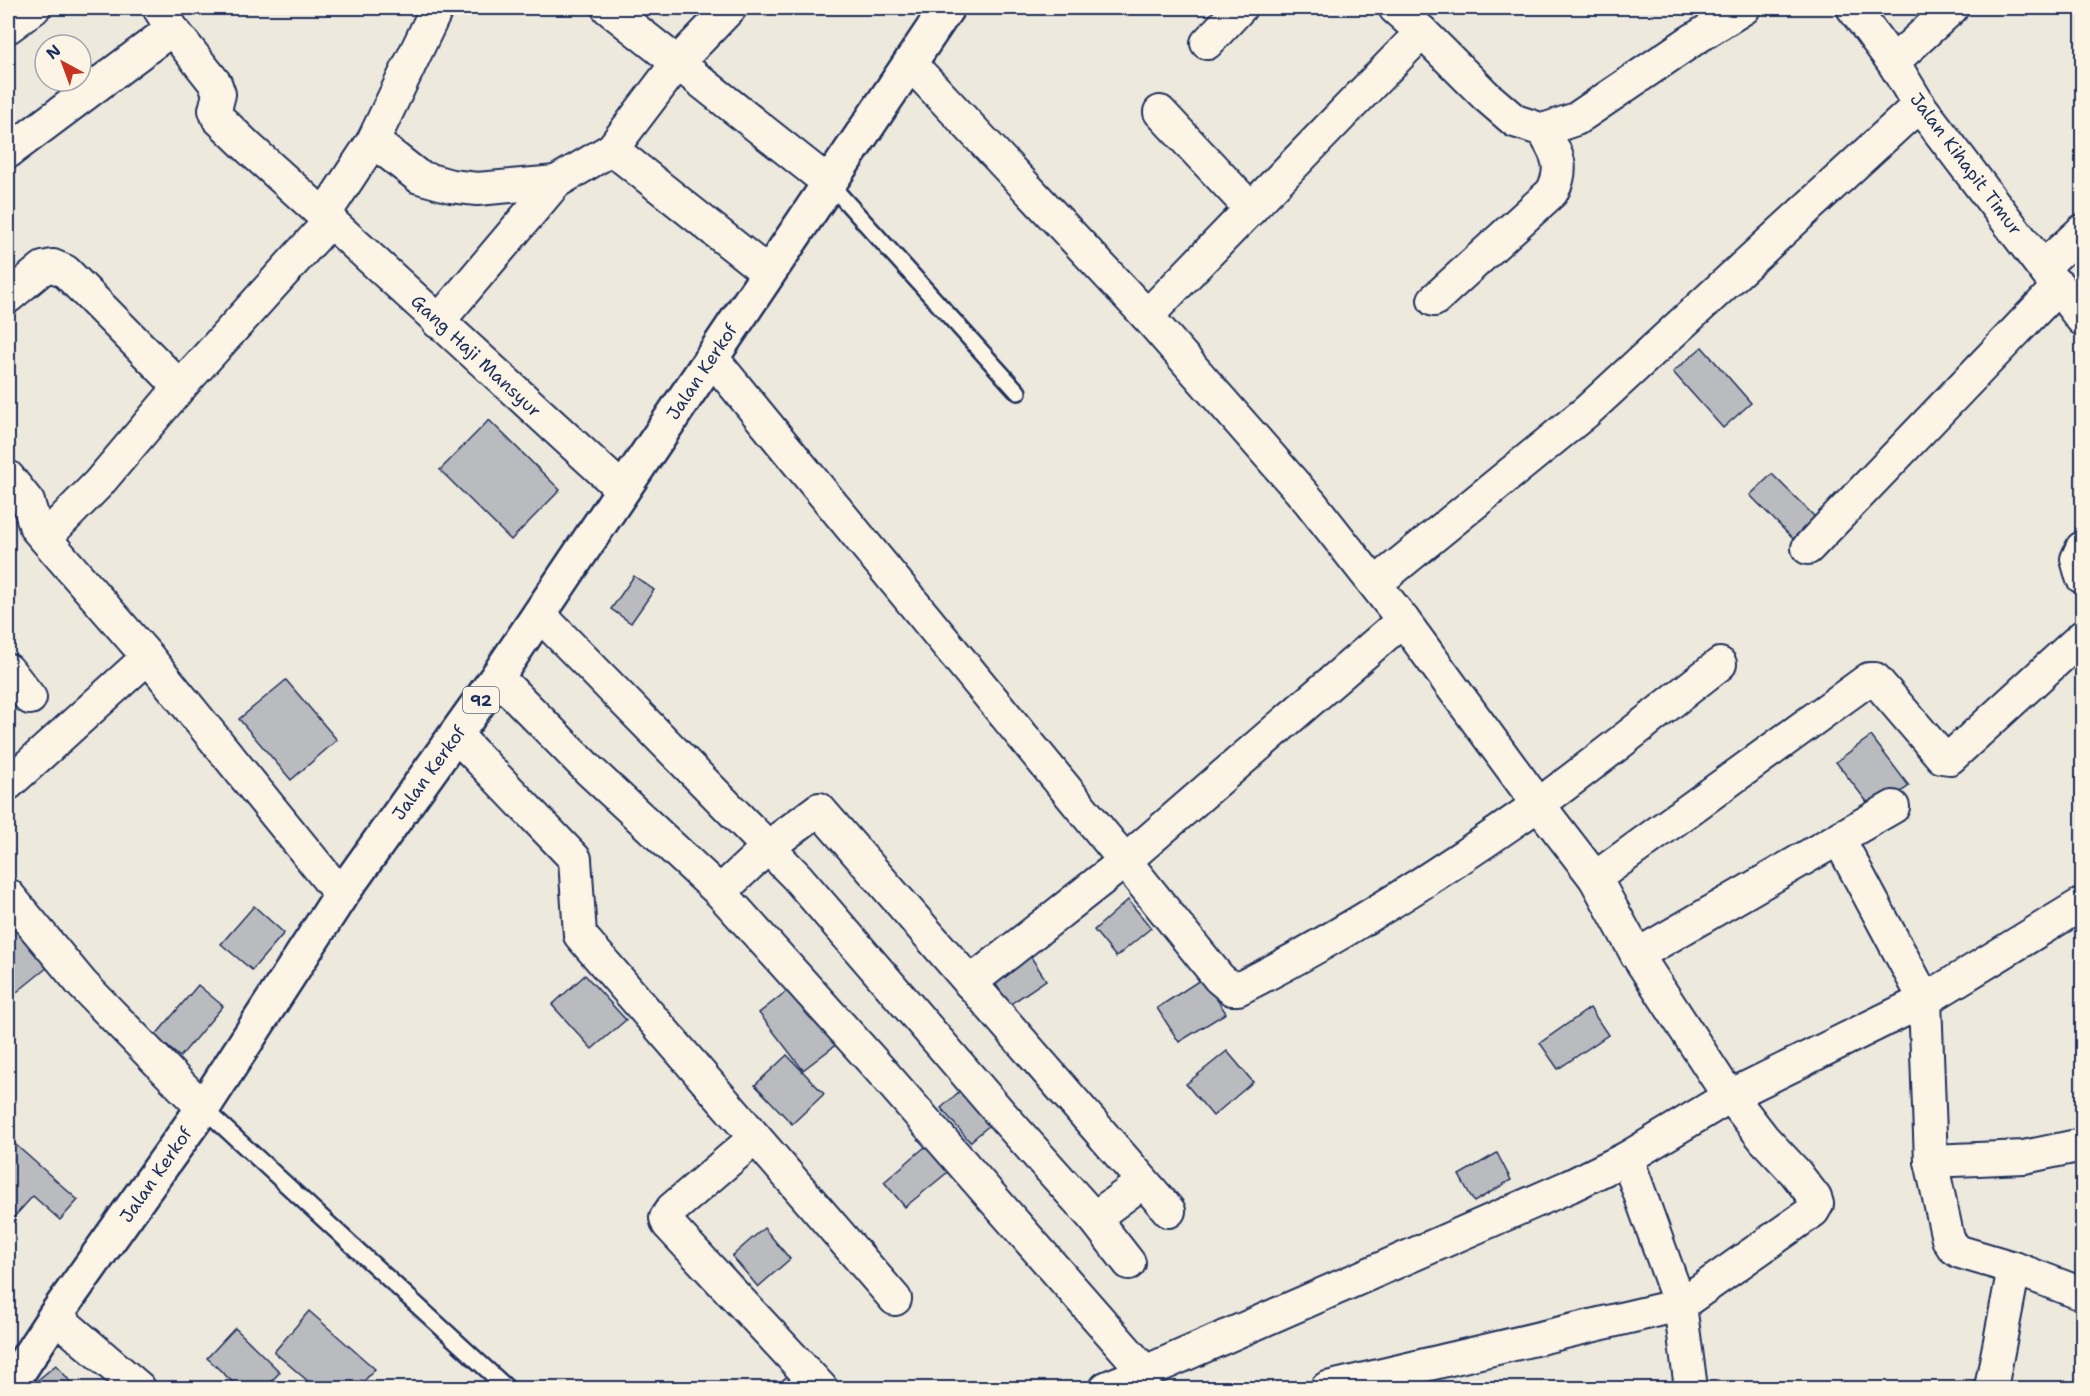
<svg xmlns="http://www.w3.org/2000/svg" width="2090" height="1396" viewBox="0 0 2090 1396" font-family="'Shantell Sans',sans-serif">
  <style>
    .building { fill: #babbbe; stroke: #1b2f5e; stroke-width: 1.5 }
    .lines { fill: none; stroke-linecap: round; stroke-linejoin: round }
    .lane-casing { stroke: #1b2f5e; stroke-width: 20 }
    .street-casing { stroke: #1b2f5e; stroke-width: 36 }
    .primary-casing { stroke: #1b2f5e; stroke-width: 38 }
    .lane { stroke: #fcf5e5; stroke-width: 15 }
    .street { stroke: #fcf5e5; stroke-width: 32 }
    .primary { stroke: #fcf5e5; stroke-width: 33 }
    .labels { text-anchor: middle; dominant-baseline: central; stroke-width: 4.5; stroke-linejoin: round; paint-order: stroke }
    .shield { fill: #fcf5e5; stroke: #5e6a86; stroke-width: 1.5 }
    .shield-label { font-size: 16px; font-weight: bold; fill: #1b2f5e }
    .street-label { font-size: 18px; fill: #1b2f5e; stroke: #fcf5e5 }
  </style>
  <rect width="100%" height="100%" fill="#eee9dd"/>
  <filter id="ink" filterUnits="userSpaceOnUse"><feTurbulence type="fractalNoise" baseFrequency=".0167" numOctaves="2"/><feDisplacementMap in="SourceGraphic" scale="12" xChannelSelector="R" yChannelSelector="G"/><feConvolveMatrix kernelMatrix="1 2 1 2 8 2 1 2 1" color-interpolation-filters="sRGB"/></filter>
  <g filter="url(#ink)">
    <g class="building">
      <path d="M1702 347 1751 403 1723 428 1673 372Z"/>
      <path d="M489 420 560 490 511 540 440 470Z"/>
      <path d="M1772 474 1821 523 1799 545 1750 495Z"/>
      <path d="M634 576 654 590 631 623 611 609Z"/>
      <path d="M286 680 337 740 291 780 239 719Z"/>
      <path d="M1871 736 1909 786 1874 811 1836 762Z"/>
      <path d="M1128 900 1151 928 1116 957 1094 930Z"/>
      <path d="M254 906 284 933 252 970 221 944Z"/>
      <path d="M8 907 53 963 12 996 8 990Z"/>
      <path d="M1025 948 1046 980 1009 1005 988 972Z"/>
      <path d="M585 975 626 1020 592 1049 552 1005Z"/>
      <path d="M1203 978 1226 1013 1179 1042 1157 1008Z"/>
      <path d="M797 983 842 1040 803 1070 759 1013Z"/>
      <path d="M198 985 223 1006 180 1057 155 1036Z"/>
      <path d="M1590 1008 1608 1035 1558 1069 1540 1043Z"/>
      <path d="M1227 1051 1253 1082 1213 1116 1186 1084Z"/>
      <path d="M787 1055 824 1094 792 1124 755 1085Z"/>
      <path d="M963 1088 993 1122 970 1142 941 1108Z"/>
      <path d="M8 1138 78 1200 60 1220 33 1196 13 1218 8 1212Z"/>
      <path d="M926 1146 948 1172 905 1207 884 1182Z"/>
      <path d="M1497 1153 1511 1180 1474 1202 1459 1175Z"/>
      <path d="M764 1228 790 1259 758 1287 732 1256Z"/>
      <path d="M309 1311 375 1369 358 1388H316L274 1352Z"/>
      <path d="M235 1328 280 1372 265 1388H239L207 1358Z"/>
      <path d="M56 1365 76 1388H28Z"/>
      <path d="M795 1369 814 1388H774Z"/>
    </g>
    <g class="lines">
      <g class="lane-casing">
        <g id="lane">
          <path d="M829 183 1018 392"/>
          <path d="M203 1108 507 1388"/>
        </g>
      </g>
      <g class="street-casing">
        <g id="street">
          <path d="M608 8 829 183"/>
          <path d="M1395 8 1422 32 1486 96 1515 121 1543 130 1576 119 1691 41 1744 8"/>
          <path d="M1853 8 1893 62 1919 105 2082 319"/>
          <path d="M8 27 34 8"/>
          <path d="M1207 43 1240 8"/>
          <path d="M1893 62 1952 8"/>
          <path d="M910 63 1147 316 1310 502 1403 620 1538 804 1595 878 1637 955 1719 1081 1764 1139 1795 1172 1815 1198 1817 1204 1813 1211 1680 1305 1327 1388"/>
          <path d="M1160 112 1251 209"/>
          <path d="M373 141 419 177 451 186 477 189 556 182"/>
          <path d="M612 149 768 273"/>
          <path d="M8 152 172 29"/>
          <path d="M324 215 373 141 437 8"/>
          <path d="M330 221 623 490"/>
          <path d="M2044 266 2082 231"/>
          <path d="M8 297 43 268 53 266 65 271 180 387"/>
          <path d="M1434 300 1552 192C1566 166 1556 153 1543 130"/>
          <path d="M1147 316 1422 32"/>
          <path d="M438 322 556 182 612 149 678 62 730 8"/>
          <path d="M712 358 1125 861 1219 978 1232 989H1238C1342 937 1441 873 1536 806 1599 761 1659 711 1720 664"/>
          <path d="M8 477 28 502 36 528 148 657 341 895"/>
          <path d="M45 538 98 484 180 387 330 221 250 149 218 118 215 110 219 94 215 83 172 29 159 8"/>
          <path d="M1808 548 2059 286"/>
          <path d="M2082 548 2077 559 2082 577"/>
          <path d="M1375 584 1586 412 1919 105"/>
          <path d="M539 614 797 877 1001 1114 1094 1218 1129 1263"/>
          <path d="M8 670 30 698"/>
          <path d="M497 677 589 770 720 892 884 1074 1145 1372 1106 1388"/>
          <path d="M456 735 575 859 580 935 895 1299"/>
          <path d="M8 784 148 657"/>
          <path d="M1839 839 1925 1000 1931 1161 1948 1239 1953 1247 1960 1252 2014 1268 2082 1294"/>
          <path d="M1595 878 1869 679H1875L1942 757 1950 758 2082 637"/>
          <path d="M720 892 767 848 819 809 1169 1211"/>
          <path d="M8 895 82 984 203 1108"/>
          <path d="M1637 955 1893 807"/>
          <path d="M970 983 1125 861 1403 620"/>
          <path d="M755 1138 672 1209 666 1218 668 1224 821 1388"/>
          <path d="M1931 1161 2024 1157 2082 1145"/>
          <path d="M1094 1218 1143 1182"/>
          <path d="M55 1316 139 1388"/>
          <path d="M1145 1372 1570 1186 1627 1158"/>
          <path d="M1691 1388 1680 1305 1627 1158 1730 1096 1925 1000 2082 904"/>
          <path d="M1991 1388 2014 1268"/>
        </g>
      </g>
      <g class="primary-casing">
        <path id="primary" d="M8 1388 55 1316 203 1108 341 895 497 677 947 8"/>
      </g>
      <use href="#lane" class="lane"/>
      <use href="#street" class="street"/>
      <use href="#primary" class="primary"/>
    </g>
  </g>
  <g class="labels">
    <rect class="shield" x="463" y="687" width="36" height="26" rx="4.5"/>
    <g class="shield-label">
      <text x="481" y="700">92</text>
    </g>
    <g class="street-label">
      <text transform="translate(1966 164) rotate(53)">Jalan Kihapit Timur</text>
      <text transform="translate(476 356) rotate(43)">Gang Haji Mansyur</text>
      <text transform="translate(702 372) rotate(-56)">Jalan Kerkof</text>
      <text transform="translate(429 773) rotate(-54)">Jalan Kerkof</text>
      <text transform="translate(156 1175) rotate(-55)">Jalan Kerkof</text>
    </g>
  </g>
  <rect width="2090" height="1396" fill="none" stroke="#fcf5e5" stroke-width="30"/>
  <rect x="15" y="15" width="2060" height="1366" fill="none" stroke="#1b2f5e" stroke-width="2" filter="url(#ink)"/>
  <g transform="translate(63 63) rotate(319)"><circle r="28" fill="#fcf5e5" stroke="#a2a6af" stroke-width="1.5"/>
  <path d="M0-4.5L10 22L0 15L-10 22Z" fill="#c8321e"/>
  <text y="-9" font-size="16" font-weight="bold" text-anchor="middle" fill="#1b2f5e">N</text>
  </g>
</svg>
